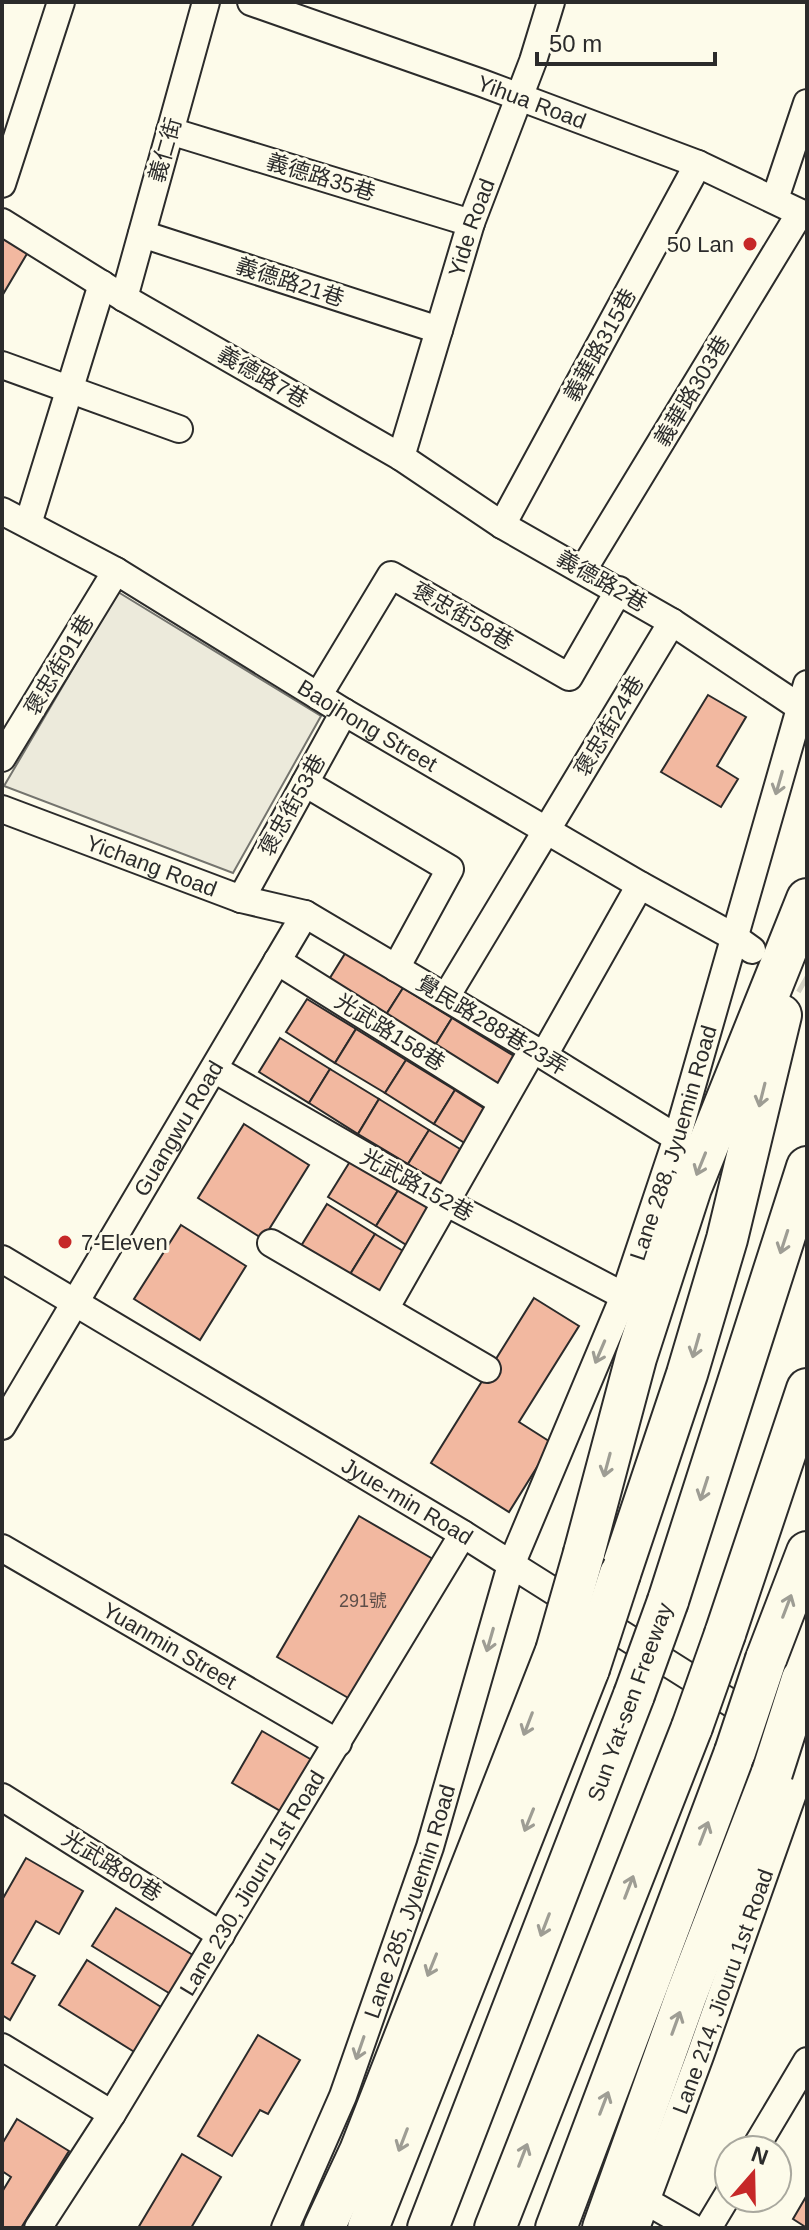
<svg xmlns="http://www.w3.org/2000/svg" width="809" height="2230" viewBox="0 0 809 2230" font-family="Helvetica,'Noto Sans TC',sans-serif">
  <style>
    .parking { fill: #eceadb; stroke: #74746e; stroke-width: 2 }
    .building { fill: #f2b8a0; stroke: #2b2b2b; stroke-width: 2 }
    .lines { fill: none; stroke-linecap: round; stroke-linejoin: round }
    .minor-tunnel { stroke: #d3d1c4; stroke-width: 26; stroke-dasharray: 26 13; stroke-linecap: butt }
    .minor-casing { stroke: #2b2b2b; stroke-width: 30 }
    .highway-casing { stroke: #2b2b2b; stroke-width: 44 }
    .minor { stroke: #fdfbea; stroke-width: 26 }
    .highway { stroke: #fdfbea; stroke-width: 40 }
    .highway-bridge-casing { stroke: #2b2b2b; stroke-width: 44; stroke-linecap: butt }
    .highway-bridge { stroke: #fdfbea; stroke-width: 40 }
    .oneway { stroke: #9e9d94 }
    .poi-dot { fill: #c62828; stroke: #fdfbea; stroke-width: 3 }
    .labels { text-anchor: middle; dominant-baseline: central; stroke-width: 6; stroke-linejoin: round; paint-order: stroke }
    .number-label { font-size: 18px; fill: #5d4e48 }
    .street-label { font-size: 22px; fill: #2b2b2b; stroke: #fdfbea }
    .poi-label { font-size: 22px; fill: #2b2b2b; stroke: #fdfbea; text-anchor: end }
  </style>
  <rect width="100%" height="100%" fill="#fdfbea"/>
  <path class="parking" d="M118 592 321 716 233 873 4 786Z"/>
  <g class="building">
    <path d="M2 230 31 247 2 296Z"/>
    <path d="M708 695 746 717 717 766 738 779 721 807 661 772Z"/>
    <path d="M346 952 403 988 382 1021 325 986Z"/>
    <path d="M403 988 452 1018 431 1052 382 1021Z"/>
    <path d="M307 999 356 1029 335 1063 286 1032Z"/>
    <path d="M452 1018 519 1059 498 1093 431 1052Z"/>
    <path d="M356 1029 406 1060 385 1093 335 1063Z"/>
    <path d="M280 1038 330 1069 309 1103 259 1072Z"/>
    <path d="M406 1060 455 1090 434 1124 385 1093Z"/>
    <path d="M330 1069 379 1099 358 1134 309 1103Z"/>
    <path d="M455 1090 504 1121 484 1155 434 1124Z"/>
    <path d="M379 1099 429 1130 408 1164 358 1134Z"/>
    <path d="M244 1124 309 1165 263 1239 198 1198Z"/>
    <path d="M429 1130 478 1160 457 1195 408 1164Z"/>
    <path d="M354 1155 402 1184 376 1226 328 1197Z"/>
    <path d="M402 1184 450 1214 424 1256 376 1226Z"/>
    <path d="M327 1204 375 1234 349 1276 301 1246Z"/>
    <path d="M181 1225 246 1266 200 1340 134 1299Z"/>
    <path d="M375 1234 423 1263 397 1305 349 1276Z"/>
    <path d="M534 1298 579 1326 519 1422 552 1443 509 1512 431 1463Z"/>
    <path d="M359 1516 445 1566 364 1707 277 1657Z"/>
    <path d="M262 1731 324 1767 294 1819 232 1783Z"/>
    <path d="M26 1858 83 1891 59 1934 36 1921 12 1963 35 1976 10 2020 2 2015V1900Z"/>
    <path d="M116 1908 201 1960 177 1998 92 1946Z"/>
    <path d="M87 1960 172 2014 144 2058 59 2005Z"/>
    <path d="M258 2035 300 2060 268 2114 260 2110 232 2156 198 2136Z"/>
    <path d="M17 2119 69 2151 21 2228H2V2192L11 2177 2 2171V2144Z"/>
    <path d="M182 2154 221 2177 191 2228H138Z"/>
    <path d="M807 2195V2228L793 2219Z"/>
  </g>
  <g class="lines">
    <path class="minor-tunnel" d="M769 960 807 982"/>
    <g class="minor-casing">
      <g id="minor">
        <path id="s1" d="M251 2 482 83 698 164 807 216"/>
        <path d="M170 131 471 223"/>
        <path d="M2 184 61 2"/>
        <path d="M775 199 807 103"/>
        <path d="M2 222 124 298 401 457 502 525 672 622 801 708"/>
        <path d="M142 234 439 330"/>
        <path d="M124 298 206 2"/>
        <path d="M2 365 179 429"/>
        <path id="s2" d="M401 457 471 223 533 61 551 2"/>
        <path id="s3" d="M2 511 116 571 344 712 640 885 734 937 752 950"/>
        <path d="M28 524 102 284"/>
        <path d="M502 525 698 164"/>
        <path d="M583 570 800 213"/>
        <path d="M318 696 391 575 569 677 619 590"/>
        <path d="M2 758 116 571"/>
        <path d="M305 783 450 869 396 968"/>
        <path id="s4" d="M2 809 241 899 305 914 533 1049 677 1138"/>
        <path d="M241 899 344 712"/>
        <path d="M277 961 502 1102"/>
        <path d="M446 997 672 622"/>
        <path d="M544 1055 640 885"/>
        <path d="M214 1069 447 1203 624 1296"/>
        <path d="M271 1243 487 1369"/>
        <path id="s5" d="M2 1259 463 1534 807 1751"/>
        <path d="M385 1309 533 1049"/>
        <path id="s6" d="M2 1426 305 914"/>
        <path id="s7" d="M2 1548 338 1743"/>
        <path d="M2 1797 221 1935"/>
        <path d="M2 2047 112 2114"/>
        <path d="M754 2150 807 2061"/>
        <path d="M646 2201 693 2228"/>
        <path id="s8" d="M38 2228 112 2114 463 1534"/>
        <path id="s9" d="M285 2228 343 2096 430 1847 511 1565 624 1296 677 1138 807 684"/>
        <path id="s10" d="M636 2228 700 2056 807 1754"/>
        <path d="M708 2228 729 2193"/>
      </g>
    </g>
    <g class="highway-casing">
      <g id="highway">
        <path d="M584 1553 636 1358 691 1188 807 899"/>
        <path d="M620 1574 687 1374 727 1239 781 1015"/>
        <path d="M668 1601 807 1167"/>
        <path d="M725 1634 807 1389"/>
        <path d="M766 1659 807 1552"/>
        <path d="M324 2228 360 2151 556 1651"/>
        <path d="M368 2228 589 1669"/>
        <path d="M428 2228 634 1695"/>
        <path d="M495 2228 692 1727"/>
        <path d="M556 2228 735 1752"/>
        <path d="M603 2228 686 1996 772 1773"/>
      </g>
    </g>
    <use href="#minor" class="minor"/>
    <use href="#highway" class="highway"/>
    <g class="highway-bridge-casing">
      <g id="highway-bridge">
        <path d="M556 1651 584 1553"/>
        <path d="M589 1669 620 1574"/>
        <path d="M634 1695 668 1601"/>
        <path d="M692 1727 725 1634"/>
        <path d="M735 1752 766 1659"/>
        <path d="M772 1773 802 1679"/>
      </g>
    </g>
    <use href="#highway-bridge" class="highway-bridge"/>
  </g>
  <defs><path id="oneway-shaft" d="M-6 0H5M1.5-3L5.5 0L1.5 3" fill="none" stroke-width="1.6" stroke-linecap="round" stroke-linejoin="round" transform="scale(2)"/></defs>
  <g class="oneway">
    <use href="#oneway-shaft" transform="translate(779 783) rotate(106)"/>
    <use href="#oneway-shaft" transform="translate(762 1095) rotate(104)"/>
    <use href="#oneway-shaft" transform="translate(701 1164) rotate(112)"/>
    <use href="#oneway-shaft" transform="translate(784 1242) rotate(108)"/>
    <use href="#oneway-shaft" transform="translate(696 1346) rotate(106)"/>
    <use href="#oneway-shaft" transform="translate(600 1352) rotate(113)"/>
    <use href="#oneway-shaft" transform="translate(607 1465) rotate(105)"/>
    <use href="#oneway-shaft" transform="translate(704 1489) rotate(108)"/>
    <use href="#oneway-shaft" transform="translate(787 1606) rotate(-69)"/>
    <use href="#oneway-shaft" transform="translate(490 1640) rotate(106)"/>
    <use href="#oneway-shaft" transform="translate(528 1724) rotate(111)"/>
    <use href="#oneway-shaft" transform="translate(529 1820) rotate(112)"/>
    <use href="#oneway-shaft" transform="translate(704 1833) rotate(-69)"/>
    <use href="#oneway-shaft" transform="translate(629 1887) rotate(-69)"/>
    <use href="#oneway-shaft" transform="translate(545 1925) rotate(111)"/>
    <use href="#oneway-shaft" transform="translate(432 1965) rotate(112)"/>
    <use href="#oneway-shaft" transform="translate(676 2023) rotate(-70)"/>
    <use href="#oneway-shaft" transform="translate(360 2048) rotate(109)"/>
    <use href="#oneway-shaft" transform="translate(604 2103) rotate(-69)"/>
    <use href="#oneway-shaft" transform="translate(403 2140) rotate(111)"/>
    <use href="#oneway-shaft" transform="translate(523 2155) rotate(-69)"/>
  </g>
  <g class="poi-dot">
    <circle cx="750" cy="244" r="8"/>
    <circle cx="65" cy="1242" r="8"/>
  </g>
  <g class="labels">
    <g class="number-label">
      <text x="363" y="1601">291號</text>
    </g>
    <g class="street-label">
      <text stroke="none"><textPath href="#s1" startOffset="298">Yihua Road</textPath></text>
      <text transform="translate(165 150) rotate(-74)">義仁街</text>
      <text transform="translate(321 177) rotate(17)">義德路35巷</text>
      <text stroke="none"><textPath href="#s2" startOffset="240">Yide Road</textPath></text>
      <text transform="translate(290 282) rotate(18)">義德路21巷</text>
      <text transform="translate(600 345) rotate(-61)">義華路315巷</text>
      <text transform="translate(263 377) rotate(30)">義德路7巷</text>
      <text transform="translate(692 391) rotate(-59)">義華路303巷</text>
      <text transform="translate(602 581) rotate(30)">義德路2巷</text>
      <text transform="translate(463 616) rotate(30)">褒忠街58巷</text>
      <text transform="translate(59 665) rotate(-59)">褒忠街91巷</text>
      <text stroke="none"><textPath href="#s3" startOffset="424">Baojhong Street</textPath></text>
      <text transform="translate(609 726) rotate(-59)">褒忠街24巷</text>
      <text transform="translate(292 805) rotate(-61)">褒忠街53巷</text>
      <text stroke="none"><textPath href="#s4" startOffset="160">Yichang Road</textPath></text>
      <text transform="translate(492 1025) rotate(31)">覺民路288巷23弄</text>
      <text transform="translate(390 1032) rotate(32)">光武路158巷</text>
      <text stroke="none"><textPath href="#s6" startOffset="346">Guangwu Road</textPath></text>
      <text stroke="none"><textPath href="#s9" startOffset="1154">Lane 288, Jyuemin Road</textPath></text>
      <text transform="translate(417 1185) rotate(29)">光武路152巷</text>
      <text stroke="none"><textPath href="#s5" startOffset="472">Jyue-min Road</textPath></text>
      <text stroke="none"><textPath href="#s7" startOffset="194">Yuanmin Street</textPath></text>
      <text transform="translate(630 1702) rotate(-70)">Sun Yat-sen Freeway</text>
      <text transform="translate(112 1866) rotate(32)">光武路80巷</text>
      <text stroke="none"><textPath href="#s8" startOffset="406">Lane 230, Jiouru 1st Road</textPath></text>
      <text stroke="none"><textPath href="#s9" startOffset="350">Lane 285, Jyuemin Road</textPath></text>
      <text stroke="none"><textPath href="#s10" startOffset="252">Lane 214, Jiouru 1st Road</textPath></text>
    </g>
    <g class="poi-label">
      <text x="734" y="244">50 Lan</text>
      <text x="81" y="1242" text-anchor="start">7-Eleven</text>
    </g>
  </g>
  <rect width="809" height="2230" fill="none" stroke="#2b2b2b" stroke-width="8"/>
  <g transform="translate(753 2174) rotate(20)"><circle r="38" fill="#fdfbea" stroke="#a9a89e" stroke-width="2"/>
  <path d="M0-6L14 30L0 20L-14 30Z" fill="#c62828"/>
  <text y="-12" font-size="22" font-weight="bold" text-anchor="middle" fill="#2b2b2b">N</text>
  </g>
  <path d="M537 52v12h178v-12" fill="none" stroke="#2b2b2b" stroke-width="4"/>
  <text x="549" y="52" font-size="24" fill="#2b2b2b" stroke="#fdfbea" stroke-width="6" paint-order="stroke">50 m</text>
</svg>
